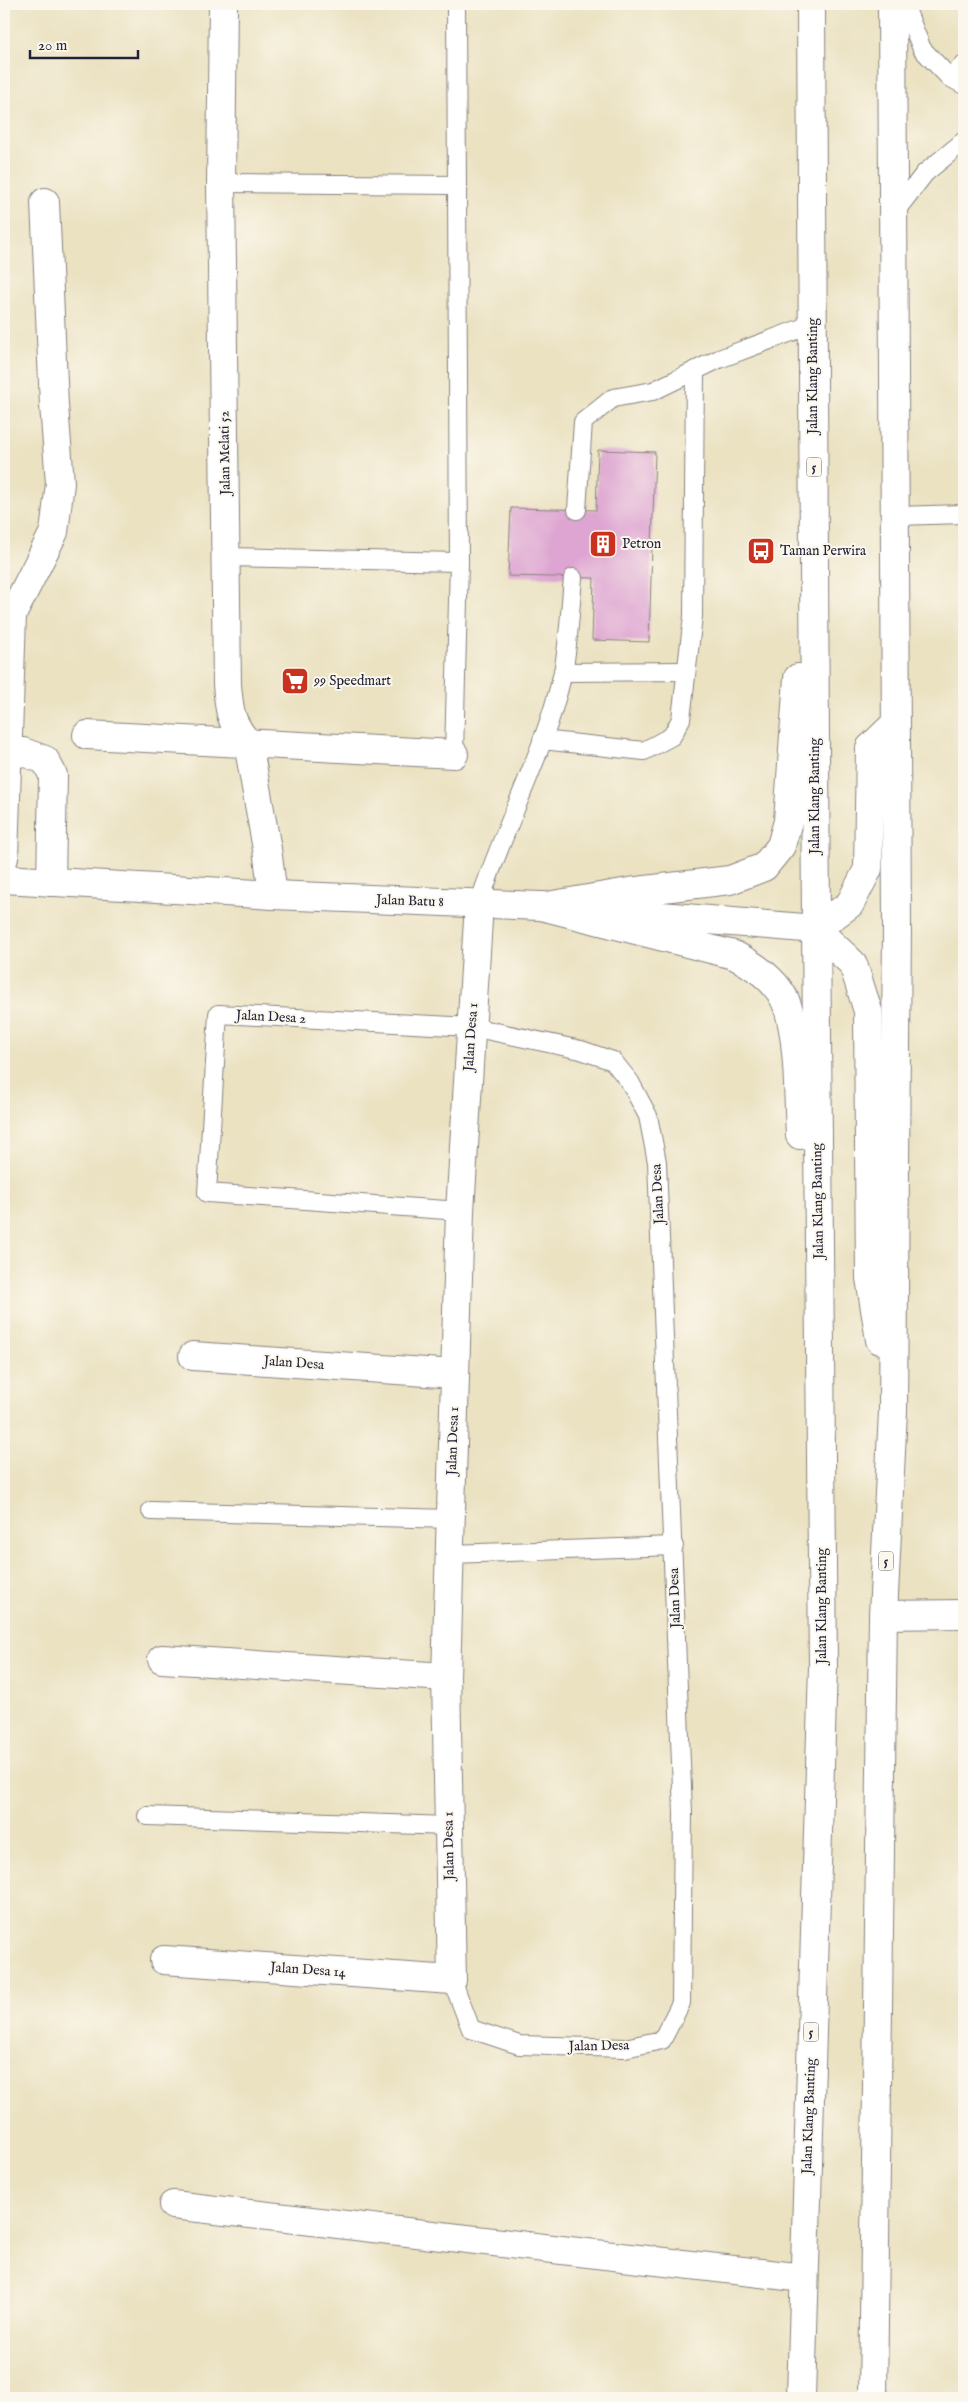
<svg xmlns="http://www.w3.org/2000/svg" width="968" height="2402" viewBox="0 0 968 2402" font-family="'IM FELL English',serif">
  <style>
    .building { fill: #dea5d2 }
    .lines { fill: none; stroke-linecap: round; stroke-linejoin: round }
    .lane-casing { stroke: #86827e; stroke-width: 20 }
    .street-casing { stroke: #86827e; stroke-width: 30 }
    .secondary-casing { stroke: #86827e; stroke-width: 30 }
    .highway-casing { stroke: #86827e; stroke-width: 30 }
    .lane { stroke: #fff; stroke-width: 18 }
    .street { stroke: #fff; stroke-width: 28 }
    .secondary { stroke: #fff; stroke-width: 28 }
    .highway { stroke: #fff; stroke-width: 28 }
    .labels { text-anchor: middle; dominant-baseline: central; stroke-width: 4; stroke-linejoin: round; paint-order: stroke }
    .shield { fill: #fbf7ec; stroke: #636270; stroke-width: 1 }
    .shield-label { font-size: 12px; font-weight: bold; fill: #22223b }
    .street-label { font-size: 14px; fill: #22223b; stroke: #fbf7ec }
    .poi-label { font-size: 14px; fill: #22223b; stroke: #fbf7ec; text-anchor: start }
  </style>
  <rect width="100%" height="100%" fill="#fbf7ec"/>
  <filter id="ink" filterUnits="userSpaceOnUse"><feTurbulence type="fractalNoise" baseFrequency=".02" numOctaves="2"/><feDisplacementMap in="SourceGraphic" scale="10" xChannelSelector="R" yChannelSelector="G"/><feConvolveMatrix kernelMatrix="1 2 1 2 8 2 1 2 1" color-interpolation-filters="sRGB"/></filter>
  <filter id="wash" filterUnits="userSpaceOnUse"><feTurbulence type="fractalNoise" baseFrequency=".0096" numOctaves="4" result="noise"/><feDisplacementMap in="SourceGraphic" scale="20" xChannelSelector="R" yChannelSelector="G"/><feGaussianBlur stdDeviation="1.12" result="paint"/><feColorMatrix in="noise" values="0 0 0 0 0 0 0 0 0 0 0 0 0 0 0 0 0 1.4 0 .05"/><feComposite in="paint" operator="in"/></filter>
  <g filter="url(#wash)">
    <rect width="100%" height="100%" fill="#ebe2c2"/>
    <g id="blocks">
      <path class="building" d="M598 450 655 452 649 642 592 640 594 578 508 576 511 508 596 510Z"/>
    </g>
  </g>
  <g filter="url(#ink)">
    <use href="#blocks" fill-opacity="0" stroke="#86827e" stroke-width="1"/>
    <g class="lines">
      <g class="lane-casing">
        <g id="lane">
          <path d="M904 4 922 49 949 77 964 85"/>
          <path d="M949 77 964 65"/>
          <path d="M221 183 456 185"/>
          <path d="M894 213 925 173 964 141"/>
          <path d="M577 510 583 422 613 398 653 391 719 359 813 324"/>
          <path d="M896 516 964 514"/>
          <path d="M227 557 459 562"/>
          <path d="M563 672 685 671"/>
          <path d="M542 740 644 751 672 736 681 719 693 616 695 370"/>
          <path d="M454 754 459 562 456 4"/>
          <path d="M479 904C504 826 545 752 563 672 569 641 570 609 573 578"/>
          <path d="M151 1511 451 1519"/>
          <path d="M450 1554 674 1546"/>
          <path d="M147 1816 449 1826"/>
          <path d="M452 1980 471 2029 519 2045 625 2048 662 2040 681 2003 683 1813 657 1162 648 1116 630 1082 613 1061 581 1050 472 1027 218 1014 207 1193 460 1211"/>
        </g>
      </g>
      <g class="street-casing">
        <g id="street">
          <path d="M223 4 221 183 227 684C229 710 230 723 248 743L267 849 273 895"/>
          <path d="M87 735 454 754"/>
          <path d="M9 753 23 752 45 760 53 775 51 882"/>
          <path d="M4 858 12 615 54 532 60 483 54 405 45 202"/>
          <path d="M193 1356 455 1374"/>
          <path d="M883 1615 964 1614"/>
          <path d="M162 1659 446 1677"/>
          <path d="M164 1960 452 1980 446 1677 460 1211 479 904"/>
          <path d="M173 2205 804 2278"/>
        </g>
      </g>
      <g class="secondary-casing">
        <path id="secondary" d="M4 879 273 895 541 906 816 929"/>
      </g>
      <g class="highway-casing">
        <g id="highway">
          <path d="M553 905 629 892 730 880 764 867 781 846 788 821 798 678"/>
          <path d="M541 906 734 955C756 966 780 982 788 1008 799 1041 798 1099 800 1135"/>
          <path d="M816 929 853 964 868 1011 870 1278 880 1340"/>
          <path d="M816 929 850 904 868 869 870 748 896 723"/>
          <path d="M801 2398 823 1666 816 929 811 4"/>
          <path d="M873 2398 883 1615 893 1411 897 925 892 4"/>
        </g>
      </g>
      <use href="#lane" class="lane"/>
      <use href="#street" class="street"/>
      <use href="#secondary" class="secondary"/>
      <use href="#highway" class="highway"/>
    </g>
  </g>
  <defs>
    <g id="building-square" transform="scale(1.4375)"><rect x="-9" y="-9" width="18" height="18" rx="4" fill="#c8321e" stroke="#fbf7ec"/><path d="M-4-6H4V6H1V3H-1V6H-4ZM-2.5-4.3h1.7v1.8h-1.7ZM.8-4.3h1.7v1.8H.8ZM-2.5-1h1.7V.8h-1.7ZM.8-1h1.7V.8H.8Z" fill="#fff"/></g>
    <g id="bus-square" transform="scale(1.4375)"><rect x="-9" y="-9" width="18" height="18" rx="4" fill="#c8321e" stroke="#fbf7ec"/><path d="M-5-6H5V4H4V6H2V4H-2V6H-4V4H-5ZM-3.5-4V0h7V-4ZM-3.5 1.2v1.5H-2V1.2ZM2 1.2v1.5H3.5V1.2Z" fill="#fff"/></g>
    <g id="supermarket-square" transform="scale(1.4375)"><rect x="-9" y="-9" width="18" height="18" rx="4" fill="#c8321e" stroke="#fbf7ec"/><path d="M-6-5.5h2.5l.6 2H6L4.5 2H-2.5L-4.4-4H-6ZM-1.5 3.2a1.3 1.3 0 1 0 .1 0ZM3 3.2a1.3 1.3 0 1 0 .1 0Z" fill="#fff"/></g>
  </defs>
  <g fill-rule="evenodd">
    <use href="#building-square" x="603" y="544"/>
    <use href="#bus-square" x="761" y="551"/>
    <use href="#supermarket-square" x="295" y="681"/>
  </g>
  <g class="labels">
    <g class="shield">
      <rect x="806.5" y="457.5" width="15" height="19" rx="4"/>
      <rect x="878.5" y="1551.5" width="15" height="19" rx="4"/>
      <rect x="803.5" y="2022.5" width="15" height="19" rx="4"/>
    </g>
    <g class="shield-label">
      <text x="814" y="467">5</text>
      <text x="886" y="1561">5</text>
      <text x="811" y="2032">5</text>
    </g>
    <g class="street-label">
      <text transform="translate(813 376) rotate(-90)">Jalan Klang Banting</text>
      <text transform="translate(225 453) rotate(-91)">Jalan Melati 52</text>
      <text transform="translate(815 796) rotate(-90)">Jalan Klang Banting</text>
      <text transform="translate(410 901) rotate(2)">Jalan Batu 8</text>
      <text transform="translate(271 1017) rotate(3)">Jalan Desa 2</text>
      <text transform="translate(471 1037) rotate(-86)">Jalan Desa 1</text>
      <text transform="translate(658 1194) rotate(-93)">Jalan Desa</text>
      <text transform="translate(818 1201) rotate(-91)">Jalan Klang Banting</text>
      <text transform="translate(294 1363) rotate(4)">Jalan Desa</text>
      <text transform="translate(453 1441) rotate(-88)">Jalan Desa 1</text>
      <text transform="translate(675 1598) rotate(-92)">Jalan Desa</text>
      <text transform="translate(822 1606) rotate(-90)">Jalan Klang Banting</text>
      <text transform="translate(449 1846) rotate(-91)">Jalan Desa 1</text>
      <text transform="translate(308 1970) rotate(4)">Jalan Desa 14</text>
      <text transform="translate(599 2046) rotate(-1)">Jalan Desa</text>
      <text transform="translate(809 2116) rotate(-88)">Jalan Klang Banting</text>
    </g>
    <g class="poi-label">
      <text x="622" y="544">Petron</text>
      <text x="780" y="551">Taman Perwira</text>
      <text x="314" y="681">99 Speedmart</text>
    </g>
  </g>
  <rect width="968" height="2402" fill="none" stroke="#fbf7ec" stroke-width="20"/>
  <path d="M30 50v8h108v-8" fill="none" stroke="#22223b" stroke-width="2.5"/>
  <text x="38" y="50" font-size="15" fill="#22223b" stroke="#fbf7ec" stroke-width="4" paint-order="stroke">20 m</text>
</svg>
